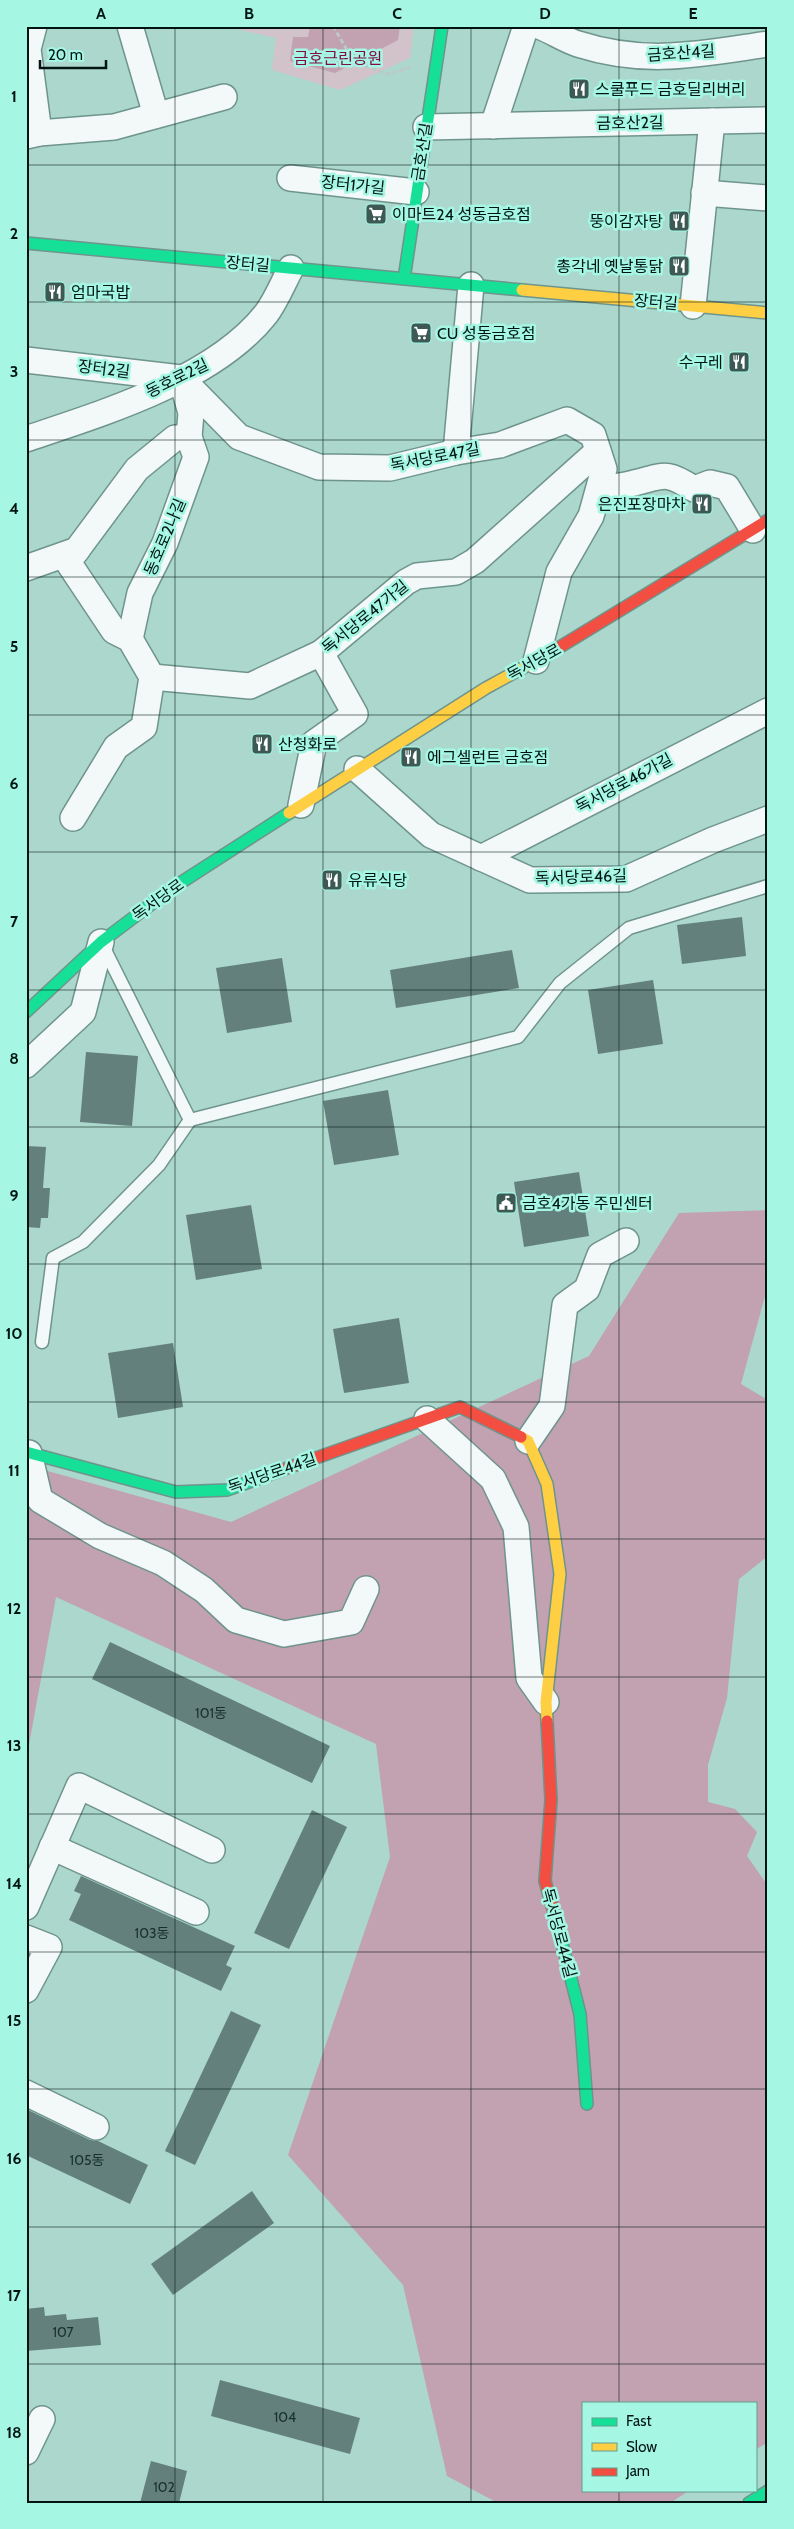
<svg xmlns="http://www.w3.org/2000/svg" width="794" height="2529" viewBox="0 0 794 2529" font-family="Cabin,'Noto Sans KR',sans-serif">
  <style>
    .green { fill: #d2c2c9 }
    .forest { fill: #c2a1b0 }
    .building { fill: #64807c }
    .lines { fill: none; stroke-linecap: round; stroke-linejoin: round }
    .lane-casing { stroke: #6f948c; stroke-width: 15 }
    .street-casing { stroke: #6f948c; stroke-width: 28 }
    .fast-casing { stroke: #6f948c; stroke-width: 14 }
    .slow-casing { stroke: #6f948c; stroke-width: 14 }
    .jam-casing { stroke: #6f948c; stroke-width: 14 }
    .path { stroke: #bcc9c5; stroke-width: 3; stroke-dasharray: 5 2.5; stroke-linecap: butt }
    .lane { stroke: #f2f9f8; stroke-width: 12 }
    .street { stroke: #f2f9f8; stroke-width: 25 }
    .fast { stroke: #16e098; stroke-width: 11 }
    .slow { stroke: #ffcf43; stroke-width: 11 }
    .jam { stroke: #f24e42; stroke-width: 11 }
    .grid { fill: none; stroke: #001511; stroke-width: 1; stroke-opacity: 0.55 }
    .labels { text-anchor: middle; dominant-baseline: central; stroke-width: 5; stroke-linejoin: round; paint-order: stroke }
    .number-label { font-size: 14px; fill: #19302c }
    .street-label { font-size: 16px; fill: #001511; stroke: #a5f7e4 }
    .park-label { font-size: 16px; fill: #810c47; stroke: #a5f7e4 }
    .poi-label { font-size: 16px; fill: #001511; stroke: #a5f7e4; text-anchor: start }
    .neatline { fill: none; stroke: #001511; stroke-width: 2 }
    .grid-label { font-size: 16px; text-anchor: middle; font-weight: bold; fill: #001511 }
  </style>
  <rect width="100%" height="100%" fill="#abd7cd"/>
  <path class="green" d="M222 26H414L410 58 340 90 272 70 276 38Z"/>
  <g class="forest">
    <path d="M310 26H400L398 40 335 73 290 61 293 37H308Z"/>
    <path d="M768 1210V1285L741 1384 768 1400V1556L739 1579 727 1698 708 1765V1802L735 1809 757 1832 747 1856 768 1886V2442L755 2450V2403H583V2490H690L670 2503H498L447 2476 403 2285 288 2155 390 1857 376 1744 56 1597 26 1761V1465L231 1522 589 1356 679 1213Z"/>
  </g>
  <g class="building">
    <path d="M742 917 746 956 682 964 677 925Z"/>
    <path d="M512 950 519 988 396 1008 390 970Z"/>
    <path d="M282 958 292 1022 227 1033 216 968Z"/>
    <path d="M653 980 663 1044 598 1054 588 990Z"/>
    <path d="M86 1052 138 1056 132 1126 80 1122Z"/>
    <path d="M388 1090 399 1155 334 1165 323 1101Z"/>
    <path d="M26 1146 46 1147 43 1188H50L48 1218H41L40 1228 26 1227Z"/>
    <path d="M579 1172 589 1236 524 1247 514 1182Z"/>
    <path d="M251 1205 262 1269 196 1280 186 1215Z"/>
    <path d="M399 1318 409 1383 344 1393 333 1329Z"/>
    <path d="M173 1343 183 1407 118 1418 108 1353Z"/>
    <path d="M110 1642 330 1746 312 1783 92 1679Z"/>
    <path d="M312 1810 347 1827 289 1949 254 1933Z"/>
    <path d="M81 1876 235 1946 226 1965 232 1968 221 1991 69 1920 81 1894 74 1891Z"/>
    <path d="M231 2011 261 2025 195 2165 165 2151Z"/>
    <path d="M26 2109 90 2140 98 2141 148 2165 130 2204 26 2155Z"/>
    <path d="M252 2191 274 2223 173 2295 151 2264Z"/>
    <path d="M44 2307 45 2316 66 2314 67 2320 98 2317 101 2345 26 2351V2309Z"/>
    <path d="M220 2380 360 2418 350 2454 211 2416Z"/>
    <path d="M151 2461 187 2471 179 2503H140Z"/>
  </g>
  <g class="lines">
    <g class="lane-casing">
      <g id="lane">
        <path d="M103 946 190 1120 518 1037 560 983 629 928 768 886"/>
        <path d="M42 1342 53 1258 83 1242 159 1165 190 1120"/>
      </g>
    </g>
    <g class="street-casing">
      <g id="street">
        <path d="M34 26 28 49 39 133"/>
        <path d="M130 26 156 115"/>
        <path d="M539 26C552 31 565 40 578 44 647 66 699 54 768 44"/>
        <path d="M493 126 526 26"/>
        <path d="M426 127 768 120"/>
        <path d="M26 136 39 133 114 127 224 97"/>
        <path d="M290 178 416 192"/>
        <path d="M704 193 768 198"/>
        <path d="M693 306 712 121"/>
        <path d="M26 360 181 378"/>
        <path d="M181 378 239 437 319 467 390 468 456 452 500 445 567 420 593 435 604 469 591 516 559 572 536 661"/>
        <path d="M26 439C103 413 214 380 266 314 276 301 283 283 291 268"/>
        <path d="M456 452 471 285"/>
        <path d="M599 489C611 487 623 486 634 483 664 476 665 470 694 489L710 483 727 487 753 530"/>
        <path d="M26 568 77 550"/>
        <path d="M130 639 140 593 165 543 196 457 189 437"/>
        <path d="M152 677 250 686 321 653 406 582 417 576 456 572 475 561 598 451"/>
        <path d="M357 769 431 835 530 880 626 879 713 840 768 819"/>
        <path d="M301 805 314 743 355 714 321 653"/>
        <path d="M73 818 116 747 144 727 152 677 130 639 114 631 68 562 137 469 175 438 189 437 191 413 182 381"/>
        <path d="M481 858 768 711"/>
        <path d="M26 1065 83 1012 101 942"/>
        <path d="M427 1419 493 1479 516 1527 529 1678 546 1702"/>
        <path d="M528 1441 552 1406 565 1305 587 1289 600 1255 626 1241"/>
        <path d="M29 1453 40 1500 100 1536 163 1563 204 1590 236 1620 284 1634 351 1622 366 1589"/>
        <path d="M52 1847 196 1912"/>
        <path d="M26 1907 79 1786 212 1850"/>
        <path d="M26 1938 49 1947 26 1990"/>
        <path d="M26 2093 96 2127"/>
        <path d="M26 2452 42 2419"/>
      </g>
    </g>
    <g class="fast-casing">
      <g id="fast">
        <path d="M26 243 522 290"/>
        <path d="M404 279 442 26"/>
        <path d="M26 1012 101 942 174 887 289 813"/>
        <path d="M26 1452 176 1492 227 1490 282 1470"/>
        <path d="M556 1920 580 2014 587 2104"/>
        <path d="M749 2503 768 2491"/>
      </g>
    </g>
    <g class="slow-casing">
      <g id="slow">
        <path d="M522 290 768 313"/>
        <path d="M289 813 486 688 550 653"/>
        <path d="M521 1437 528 1441 547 1484 560 1574 546 1702 547 1721"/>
      </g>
    </g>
    <g class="jam-casing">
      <g id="jam">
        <path d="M550 653 768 520"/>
        <path d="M282 1470 460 1407 521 1437"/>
        <path d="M547 1721 551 1800 545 1881 556 1920"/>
      </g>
    </g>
    <path class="path" d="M333 26 354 62 389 74 411 67"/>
    <use href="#lane" class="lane"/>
    <use href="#street" class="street"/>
    <use href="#fast" class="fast"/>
    <use href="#slow" class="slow"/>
    <use href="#jam" class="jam"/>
  </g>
  <path class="grid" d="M175 26V2503M323 26V2503M471 26V2503M619 26V2403M26 165H768M26 302H768M26 440H768M26 577H768M26 715H768M26 852H768M26 990H768M26 1127H768M26 1264H768M26 1402H768M26 1539H768M26 1677H768M26 1814H768M26 1952H768M26 2089H768M26 2227H768M26 2364H768M619 2490V2503"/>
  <defs>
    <g id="restaurant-square" transform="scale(1.125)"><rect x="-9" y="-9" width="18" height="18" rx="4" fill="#3c5953" stroke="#a5f7e4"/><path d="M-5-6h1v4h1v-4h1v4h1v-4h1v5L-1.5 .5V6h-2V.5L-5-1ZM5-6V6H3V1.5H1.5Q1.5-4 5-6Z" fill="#fff"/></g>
    <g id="supermarket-square" transform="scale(1.125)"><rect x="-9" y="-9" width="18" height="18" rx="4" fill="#3c5953" stroke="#a5f7e4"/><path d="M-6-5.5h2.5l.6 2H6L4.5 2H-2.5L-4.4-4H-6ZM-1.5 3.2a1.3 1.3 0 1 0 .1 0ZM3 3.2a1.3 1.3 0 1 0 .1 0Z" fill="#fff"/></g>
    <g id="civic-square" transform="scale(1.125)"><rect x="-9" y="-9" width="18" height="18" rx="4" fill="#3c5953" stroke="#a5f7e4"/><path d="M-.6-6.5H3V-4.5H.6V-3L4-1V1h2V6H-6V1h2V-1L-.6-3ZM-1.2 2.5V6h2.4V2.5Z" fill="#fff"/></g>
  </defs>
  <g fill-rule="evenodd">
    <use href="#restaurant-square" x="579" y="89"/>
    <use href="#supermarket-square" x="376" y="214"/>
    <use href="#restaurant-square" x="679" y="221"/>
    <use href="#restaurant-square" x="679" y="266"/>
    <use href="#restaurant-square" x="55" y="292"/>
    <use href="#supermarket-square" x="421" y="333"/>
    <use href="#restaurant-square" x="739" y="362"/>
    <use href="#restaurant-square" x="702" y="504"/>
    <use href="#restaurant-square" x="262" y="744"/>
    <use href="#restaurant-square" x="411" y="757"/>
    <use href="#restaurant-square" x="332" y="880"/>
    <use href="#civic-square" x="506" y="1203"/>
  </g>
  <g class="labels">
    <g class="number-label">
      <text x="211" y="1713">101동</text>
      <text x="152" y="1933">103동</text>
      <text x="87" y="2160">105동</text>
      <text x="63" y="2332">107</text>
      <text x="285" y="2417">104</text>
      <text x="164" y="2487">102</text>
    </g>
    <g class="street-label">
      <text transform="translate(681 53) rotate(-4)">금호산4길</text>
      <text transform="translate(630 123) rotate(-1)">금호산2길</text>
      <text transform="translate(422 152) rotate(-81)">금호산길</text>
      <text transform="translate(353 185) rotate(6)">장터1가길</text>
      <text transform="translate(248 264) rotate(5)">장터길</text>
      <text transform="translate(656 302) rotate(5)">장터길</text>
      <text transform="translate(104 369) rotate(7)">장터2길</text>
      <text transform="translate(177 378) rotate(-26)">동호로2길</text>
      <text transform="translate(435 457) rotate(-11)">독서당로47길</text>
      <text transform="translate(165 537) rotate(-67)">동호로2나길</text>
      <text transform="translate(365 617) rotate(-39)">독서당로47가길</text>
      <text transform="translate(534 662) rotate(-29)">독서당로</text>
      <text transform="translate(624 783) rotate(-28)">독서당로46가길</text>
      <text transform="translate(581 877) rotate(-2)">독서당로46길</text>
      <text transform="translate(158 900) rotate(-36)">독서당로</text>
      <text transform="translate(272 1473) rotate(-19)">독서당로44길</text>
      <text transform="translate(559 1933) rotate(75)">독서당로44길</text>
    </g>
    <g class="park-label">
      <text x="338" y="58">금호근린공원</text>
    </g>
    <g class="poi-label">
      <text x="595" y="89">스쿨푸드 금호딜리버리</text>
      <text x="392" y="214">이마트24 성동금호점</text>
      <text x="663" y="221" text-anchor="end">뚱이감자탕</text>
      <text x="663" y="266" text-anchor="end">총각네 옛날통닭</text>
      <text x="71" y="292">엄마국밥</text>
      <text x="437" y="333">CU 성동금호점</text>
      <text x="723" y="362" text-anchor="end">수구레</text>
      <text x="686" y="504" text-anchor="end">은진포장마차</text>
      <text x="278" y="744">산청화로</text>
      <text x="427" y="757">에그셀런트 금호점</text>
      <text x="348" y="880">유류식당</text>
      <text x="522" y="1203">금호4가동 주민센터</text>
    </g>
  </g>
  <rect width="794" height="2529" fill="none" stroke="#a5f7e4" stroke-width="55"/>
  <rect x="582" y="2402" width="175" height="90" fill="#a5f7e4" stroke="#639d90"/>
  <rect x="592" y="2418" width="25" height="8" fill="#16e098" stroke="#639d90"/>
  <text x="626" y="2426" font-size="15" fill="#001511">Fast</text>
  <rect x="592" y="2443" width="25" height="8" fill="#ffcf43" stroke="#639d90"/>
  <text x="626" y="2452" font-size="15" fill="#001511">Slow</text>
  <rect x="592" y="2468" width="25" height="8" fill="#f24e42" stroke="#639d90"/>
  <text x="626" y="2476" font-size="15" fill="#001511">Jam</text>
  <path d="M40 60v8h66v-8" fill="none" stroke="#001511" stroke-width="2.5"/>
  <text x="48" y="60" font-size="15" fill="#001511" stroke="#a5f7e4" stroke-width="4" paint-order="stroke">20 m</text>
  <rect x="28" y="28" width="738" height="2474" class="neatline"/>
  <g class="grid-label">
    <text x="101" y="19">A</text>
    <text x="249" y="19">B</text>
    <text x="397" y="19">C</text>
    <text x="545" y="19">D</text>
    <text x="693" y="19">E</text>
    <text x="14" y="102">1</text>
    <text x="14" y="239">2</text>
    <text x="14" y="377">3</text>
    <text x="14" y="514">4</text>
    <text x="14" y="652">5</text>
    <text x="14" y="789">6</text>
    <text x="14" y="927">7</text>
    <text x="14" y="1064">8</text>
    <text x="14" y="1201">9</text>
    <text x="14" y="1339">10</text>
    <text x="14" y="1476">11</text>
    <text x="14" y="1614">12</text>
    <text x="14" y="1751">13</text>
    <text x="14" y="1889">14</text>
    <text x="14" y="2026">15</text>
    <text x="14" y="2164">16</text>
    <text x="14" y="2301">17</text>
    <text x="14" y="2438">18</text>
  </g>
</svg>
